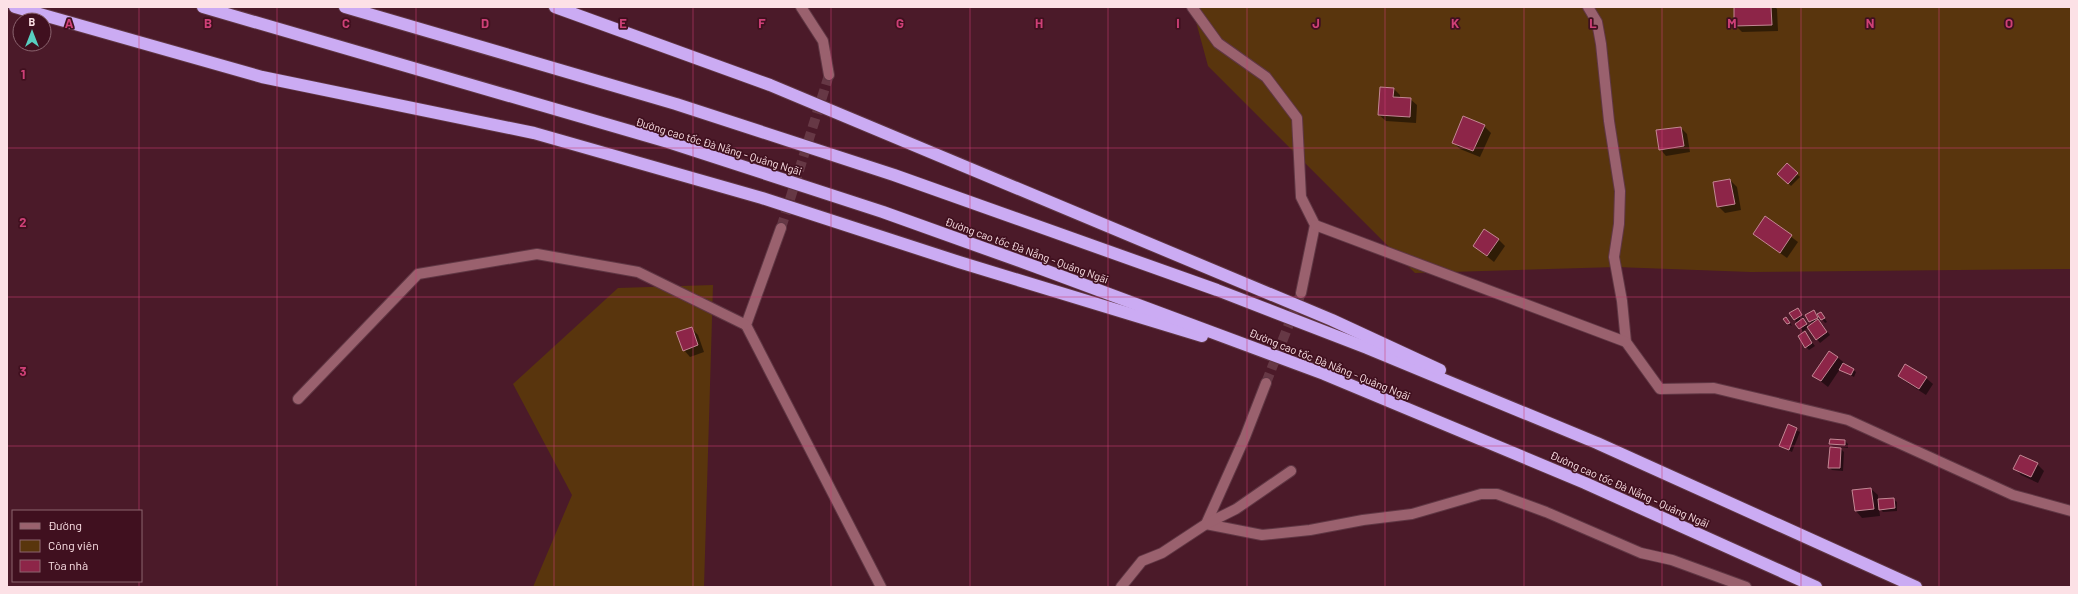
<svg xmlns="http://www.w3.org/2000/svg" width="2078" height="594" viewBox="0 0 2078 594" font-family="Barlow,sans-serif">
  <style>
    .green { fill: #59350d }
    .shadow { fill: #0007 }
    .building { fill: #8d2548; stroke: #c38794 }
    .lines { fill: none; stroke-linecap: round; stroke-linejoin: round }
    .minor-tunnel { stroke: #663845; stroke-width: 10; stroke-dasharray: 10 5; stroke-linecap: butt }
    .minor-casing { stroke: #603744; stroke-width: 12 }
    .highway-casing { stroke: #603744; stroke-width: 14 }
    .minor { stroke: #9a616e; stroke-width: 10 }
    .highway { stroke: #cbabf3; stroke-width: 12 }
    .grid { fill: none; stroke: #ce4077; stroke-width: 1; stroke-opacity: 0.55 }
    .labels { text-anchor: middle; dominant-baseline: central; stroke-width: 3.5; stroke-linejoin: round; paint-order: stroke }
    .street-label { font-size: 11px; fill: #fce1e6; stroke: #40101f }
    .grid-label { font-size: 13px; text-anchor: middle; font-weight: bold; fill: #ce4077; stroke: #40101f; stroke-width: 3.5; stroke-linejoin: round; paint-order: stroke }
  </style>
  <rect width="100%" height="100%" fill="#4b1a29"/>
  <g class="green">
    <path d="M1192 7H2071V269L1751 272 1616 267 1415 273 1208 66Z"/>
    <path d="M713 285 704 587H533L572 495 513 384 618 288Z"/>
  </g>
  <g class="shadow">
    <path d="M1735 7H1775L1777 9 1778 31 1742 32 1735 25Z"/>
    <path d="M1394 89 1400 95V98L1410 99 1417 105 1416 123 1386 121 1379 115Z"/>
    <path d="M1484 126 1491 133 1480 157 1460 149 1453 142Z"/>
    <path d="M1681 128 1687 134 1690 152 1666 156 1660 149Z"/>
    <path d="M1787 165 1800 177 1791 186 1779 174Z"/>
    <path d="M1730 180 1737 187 1741 210 1725 213 1718 206Z"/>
    <path d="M1765 217 1798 242 1787 258 1754 234Z"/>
    <path d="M1498 239 1505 246 1494 262 1474 246Z"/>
    <path d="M1800 312 1804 318 1803 319 1809 327 1813 324 1810 321 1814 312 1817 315 1821 313 1827 322 1825 323 1819 315 1818 316 1819 321 1830 335 1820 343 1808 328 1803 331 1815 346 1809 350 1806 347 1804 333 1795 320Z"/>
    <path d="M1786 318 1789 321 1792 326 1788 324 1785 319Z"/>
    <path d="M691 328 698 335 704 352 690 357 684 350Z"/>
    <path d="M1837 357 1856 372 1854 377 1840 369 1828 387 1814 376Z"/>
    <path d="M1899 376 1926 378 1933 384 1926 395 1906 382Z"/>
    <path d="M1788 426 1800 432 1792 452 1780 446Z"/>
    <path d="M1845 441 1848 444V448L1839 447 1844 452 1843 471 1832 470 1829 467 1835 449 1830 444Z"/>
    <path d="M2037 464 2044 471 2038 483 2021 475 2015 468Z"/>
    <path d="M1871 489 1878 495V500L1893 499 1897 502V511L1883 512 1879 508 1880 516 1862 518 1856 511Z"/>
  </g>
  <g class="building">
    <path d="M1734 7H1771L1772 25 1734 26Z"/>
    <path d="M1380 87 1394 88 1393 97 1411 98 1410 117 1378 115Z"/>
    <path d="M1463 116 1485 125 1473 151 1452 143Z"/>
    <path d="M1681 127 1684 146 1659 150 1656 130Z"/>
    <path d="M1787 163 1798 173 1788 184 1777 174Z"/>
    <path d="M1730 179 1735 204 1717 207 1713 182Z"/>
    <path d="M1765 216 1792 235 1780 253 1753 234Z"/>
    <path d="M1484 229 1499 239 1487 256 1473 246Z"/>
    <path d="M1798 308 1802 315 1794 320 1789 313Z"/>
    <path d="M1814 310 1818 318 1809 322 1805 315Z"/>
    <path d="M1821 312 1825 318 1821 320 1817 314Z"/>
    <path d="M1786 317 1790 323 1787 324 1783 319Z"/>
    <path d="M1803 318 1807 324 1799 329 1795 324Z"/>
    <path d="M1818 319 1827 332 1816 340 1807 327Z"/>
    <path d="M692 327 698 345 683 351 676 332Z"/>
    <path d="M1805 331 1812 343 1805 348 1798 336Z"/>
    <path d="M1829 351 1838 357 1821 381 1812 376Z"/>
    <path d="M1843 363 1854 369 1851 375 1839 370Z"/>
    <path d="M1905 364 1927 377 1919 389 1898 376Z"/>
    <path d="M1788 424 1797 428 1789 450 1779 446Z"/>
    <path d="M1830 439 1845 440V445L1829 444Z"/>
    <path d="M1830 447 1841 448 1840 468H1828Z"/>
    <path d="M2020 455 2038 463 2031 477 2013 469Z"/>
    <path d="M1871 488 1874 509 1855 511 1852 490Z"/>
    <path d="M1894 498 1895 508 1879 510 1878 499Z"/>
  </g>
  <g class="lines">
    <g class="minor-tunnel">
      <path d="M781 228 829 75"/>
      <path d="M1266 383 1301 293"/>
    </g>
    <g class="minor-casing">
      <g id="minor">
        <path d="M801 7 823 41 829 75"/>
        <path d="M1192 7 1218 43 1266 77 1297 118 1301 197 1315 225 1301 293"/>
        <path d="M1588 7 1597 22 1601 44 1609 121 1620 191 1619 224 1614 257 1622 301 1626 342 1660 389 1714 388 1848 420 2013 495 2071 511"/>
        <path d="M1315 225 1626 342"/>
        <path d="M781 228 746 325 881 587"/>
        <path d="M1266 383 1245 437 1206 524 1262 535 1310 530 1363 520 1412 514 1481 494H1497L1546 512 1641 553 1672 560 1746 587"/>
        <path d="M298 399 418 274 537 254 638 272 746 325"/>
        <path d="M1121 587 1142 561 1162 553 1206 524 1236 509 1291 471"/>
      </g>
    </g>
    <g class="highway-casing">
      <g id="highway">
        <path d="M15 7 262 77 534 133 762 198 959 262 1202 336"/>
        <path d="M203 7 668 142 883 212 1039 268 1324 374 1585 483 1816 587"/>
        <path d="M345 7 676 104 894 175 1217 290 1367 348 1597 443 1916 587"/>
        <path d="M555 7 770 85 1332 320 1440 370"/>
      </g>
    </g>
    <use href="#minor" class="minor"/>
    <use href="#highway" class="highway"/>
  </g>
  <path class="grid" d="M139 7V511M277 7V587M416 7V587M554 7V587M693 7V587M831 7V587M970 7V587M1108 7V587M1247 7V587M1385 7V587M1524 7V587M1662 7V587M1801 7V587M1939 7V587M7 148H2071M7 297H2071M7 446H2071M139 581V587"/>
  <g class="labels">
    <g class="street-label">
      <text transform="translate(719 146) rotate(17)">Đường cao tốc Đà Nẵng - Quảng Ngãi</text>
      <text transform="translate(1027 250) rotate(20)">Đường cao tốc Đà Nẵng - Quảng Ngãi</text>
      <text transform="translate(1330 364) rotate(22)">Đường cao tốc Đà Nẵng - Quảng Ngãi</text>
      <text transform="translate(1630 489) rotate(24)">Đường cao tốc Đà Nẵng - Quảng Ngãi</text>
    </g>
  </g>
  <g class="grid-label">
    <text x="69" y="28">A</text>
    <text x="208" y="28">B</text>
    <text x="346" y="28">C</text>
    <text x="485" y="28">D</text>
    <text x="623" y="28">E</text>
    <text x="762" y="28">F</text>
    <text x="900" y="28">G</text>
    <text x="1039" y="28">H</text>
    <text x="1178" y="28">I</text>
    <text x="1316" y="28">J</text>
    <text x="1455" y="28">K</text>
    <text x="1593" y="28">L</text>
    <text x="1732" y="28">M</text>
    <text x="1870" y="28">N</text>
    <text x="2009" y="28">O</text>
    <text x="23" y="79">1</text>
    <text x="23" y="227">2</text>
    <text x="23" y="376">3</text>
  </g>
  <rect width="2078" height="594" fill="none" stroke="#fce1e6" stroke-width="16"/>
  <rect x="12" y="510" width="130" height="72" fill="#40101f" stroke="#8b646f"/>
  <rect x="20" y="523" width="20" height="6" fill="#9a616e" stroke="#8b646f"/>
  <text x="48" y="530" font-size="12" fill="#fce1e6">Đường</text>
  <rect x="20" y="540" width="20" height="12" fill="#59350d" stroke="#8b646f"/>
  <text x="48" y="550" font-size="12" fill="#fce1e6">Công viên</text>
  <rect x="20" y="560" width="20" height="12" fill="#8d2548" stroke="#8b646f"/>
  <text x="48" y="570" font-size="12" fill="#fce1e6">Tòa nhà</text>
  <g transform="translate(32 32)"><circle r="19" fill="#40101f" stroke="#8b646f"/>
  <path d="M0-3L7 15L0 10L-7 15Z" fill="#58cec0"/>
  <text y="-6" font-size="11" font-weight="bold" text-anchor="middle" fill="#fce1e6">B</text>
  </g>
</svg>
